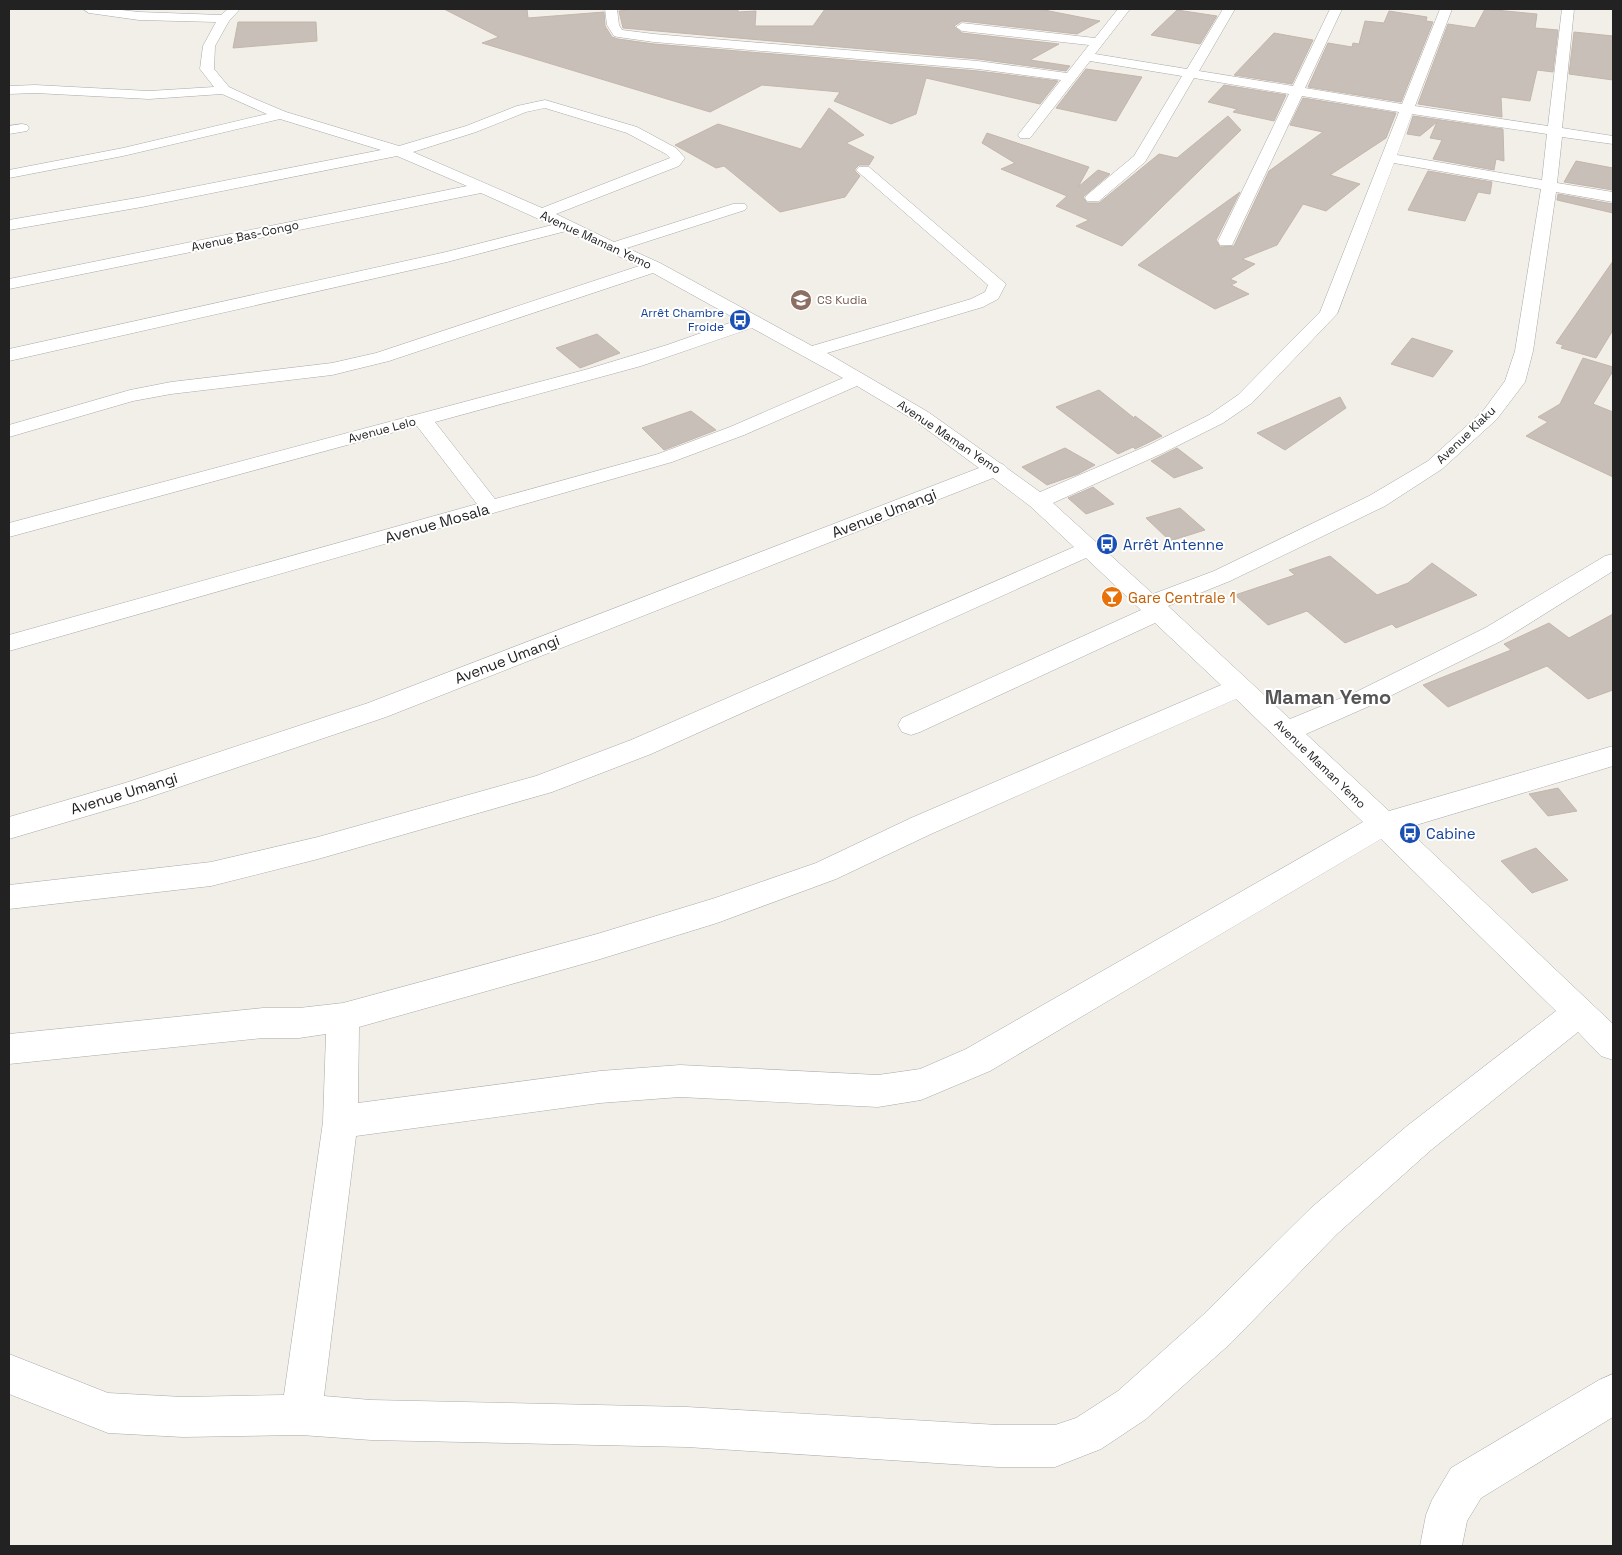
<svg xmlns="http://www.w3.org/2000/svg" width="1622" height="1555" viewBox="0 0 1622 1555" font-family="'Space Grotesk',sans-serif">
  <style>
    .building { fill: #c7bfb8; stroke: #c4b6ab }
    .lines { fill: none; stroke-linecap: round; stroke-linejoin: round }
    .minor-casing { stroke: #a9a9a9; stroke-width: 1 }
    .minor { fill: #fff; fill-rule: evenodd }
    .labels { text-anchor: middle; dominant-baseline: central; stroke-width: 4; stroke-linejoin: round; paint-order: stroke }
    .far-street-label { font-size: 12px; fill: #222; stroke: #fff }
    .far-education-label { font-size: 12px; fill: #785e54; stroke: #fff; text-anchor: start }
    .far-transit-label { font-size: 12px; fill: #164399; stroke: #fff; text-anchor: end }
    .street-label { font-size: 15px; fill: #222; stroke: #fff }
    .transit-label { font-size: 15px; fill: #164399; stroke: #fff; text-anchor: start }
    .food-label { font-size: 15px; fill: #c56008; stroke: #fff; text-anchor: start }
    .district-label { font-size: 20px; font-weight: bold; fill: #555; stroke: #fff }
  </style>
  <rect width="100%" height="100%" fill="#f2efe9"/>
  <g class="building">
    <path d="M444 9H527L528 18 604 12 605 26 612 37 618 39 654 44 978 71 1058 81 1040 104 926 78 916 114 891 124 834 101 840 92 762 85 710 112 482 43 499 37Z"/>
    <path d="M627 9H738V12L756 11 755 26H813L825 9H1039L1100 21 1077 34 962 21 954 26 962 33 1059 44 1030 60 1070 66 1066 71 978 59 623 28 619 11 628 10Z"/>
    <path d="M1485 9 1537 14 1535 28 1558 30 1553 72 1537 70 1530 101 1501 97 1502 117 1418 104 1448 24 1475 28Z"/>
    <path d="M1177 10 1217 16 1200 44 1151 35Z"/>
    <path d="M1389 11 1427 17 1426 21 1433 22 1401 102 1308 87 1328 43 1352 47 1353 43 1359 44 1365 21 1384 23Z"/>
    <path d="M238 22H316L317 41 233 48Z"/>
    <path d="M1574 32 1613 36V80L1569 74Z"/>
    <path d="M1274 33 1313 40 1292 84 1234 75Z"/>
    <path d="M1086 69 1142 77 1116 121 1056 108Z"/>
    <path d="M1224 85 1286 95 1274 121 1233 112 1237 109 1208 102Z"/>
    <path d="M1303 98 1396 113 1386 138 1330 175 1360 184 1326 211 1303 204 1277 245 1242 259 1255 264 1230 279 1237 282 1231 285 1249 294 1215 309 1138 265 1240 192 1216 240 1220 247 1234 246 1269 171 1323 132 1290 125Z"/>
    <path d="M829 108 864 135 846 143 874 157 869 165H859L855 169V171L860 176 845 197 780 212 724 166 716 168 675 145 718 124 801 149Z"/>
    <path d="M1228 116 1241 130 1122 246 1076 226 1089 220 1056 206 1067 196 1001 169 1015 163 982 143 987 133 1089 167 1078 187 1098 170 1110 174 1083 197 1087 203H1099L1159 154 1177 158Z"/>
    <path d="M1413 116 1503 129 1504 161 1496 159 1494 170 1433 159 1442 140 1430 138 1437 122 1420 136 1407 134Z"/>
    <path d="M1576 161 1613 168V190L1564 182Z"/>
    <path d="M1428 171 1492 182 1490 194 1478 192 1465 221 1408 210Z"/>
    <path d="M1558 194 1613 204V213L1557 200Z"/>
    <path d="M1613 261V330L1596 358 1561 348 1563 345 1556 343Z"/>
    <path d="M597 334 620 353 580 368 556 348Z"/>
    <path d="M1412 338 1453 351 1433 377 1391 364Z"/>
    <path d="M1583 358 1613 367V371L1593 404 1613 412V477L1526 436 1548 422 1538 417 1560 404Z"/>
    <path d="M1099 390 1134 418 1135 416 1162 436 1135 449 1133 447 1118 454 1056 407Z"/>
    <path d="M1340 397 1346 408 1285 450 1257 433Z"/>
    <path d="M691 411 716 430 664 450 642 428Z"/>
    <path d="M1065 448 1095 465 1078 474 1047 485 1022 467Z"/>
    <path d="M1177 448 1203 468 1174 478 1151 461Z"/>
    <path d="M1093 487 1114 504 1086 514 1068 498Z"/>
    <path d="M1180 508 1205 530 1170 541 1146 518Z"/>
    <path d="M1330 556 1377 595 1408 583 1432 563 1477 595 1396 628 1392 624 1345 643 1307 611 1268 625 1235 595 1295 575 1289 570Z"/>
    <path d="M1613 614V690L1588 699 1547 666 1448 707 1423 685 1511 650 1504 644 1549 623 1569 638Z"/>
    <path d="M1558 788 1577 811 1548 816 1529 794Z"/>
    <path d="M1536 848 1568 880 1532 893 1501 861Z"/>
  </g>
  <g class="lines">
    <g class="minor-casing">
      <g id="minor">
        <path d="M83 9H113L139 12 221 15 228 9H240L229 21 215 46 214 69 229 87 255 99 286 112 399 146 466 126 517 106 545 100 637 127 676 148 685 158 679 166 556 214 614 242 733 204H745L747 207 745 210 627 248 660 263 812 346 971 299 985 292 988 285 856 170 859 167H869L1006 284 998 299 983 307 827 353 928 412 1000 463 1004 465 1008 469 1040 492 1149 445 1209 415 1238 395 1320 312 1399 112 1302 96 1234 241 1232 245H1220L1218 241 1289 94 1194 78 1145 162 1099 201H1087L1085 198 1087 195 1134 156 1182 76 1090 61 1030 138H1020L1018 135 1061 80 978 69 654 42 618 37 614 36 607 25 605 9H617L619 25 622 30 654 34 978 61 1067 73 1089 45 962 31 956 27 962 23 1095 38 1118 9H1130L1095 54 1187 69 1223 9H1235L1199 71 1293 86 1330 9H1342L1305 88 1402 104 1440 9H1452L1415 106 1548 126 1562 9H1574L1562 128 1613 136V144L1562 137 1557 183 1613 192V202L1556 192 1533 351 1525 382 1497 419 1442 469 1385 506 1230 581 1168 606 1290 719 1356 692 1485 628 1605 556 1613 554V571L1503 640 1374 704 1306 734 1389 811 1613 746V766L1406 828 1613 1024V1060L1601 1056 1578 1032 1431 1150 1337 1234 1231 1343 1146 1419 1101 1449 1055 1467H998L687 1447 371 1440 301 1435 183 1437 108 1433 9 1394V1354L108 1393 183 1397 284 1395 323 1122 326 1034 299 1038H263L9 1064V1034L263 1008H299L343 1003 597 934 715 898 816 863 911 818 1221 685 1155 623 920 732 911 735 902 732 898 725 902 718 1141 610 1086 558 651 754 552 792 318 859 211 886 9 909V885L211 862 318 837 536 776 631 740 1074 547 1030 506 993 478 386 717 138 801 9 839V817L125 783 368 703 979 468 914 420 857 386 744 435 672 462 9 651V635L477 504 417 426 9 537V523L588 369 667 345 738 320 653 273 389 361 332 375 171 394 133 401 9 437V425L130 390 171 382 332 363 376 353 639 266 566 231 447 262 9 361V349L446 252 552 225 481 193 9 289V279L467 186 397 156 142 207 9 230V220L142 197 381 150 280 119 123 156 9 178V170L123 148 267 114 222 94 149 99 35 93 9 94V86L35 85 149 91 214 87 200 69 203 46 216 22 139 20 89 13ZM545 108 627 133 666 154 670 158 542 208 413 152 476 132 526 112ZM1412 114 1547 134 1542 180 1397 155ZM1394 163 1541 189 1515 351 1505 381 1483 411 1428 461 1369 496 1214 571 1153 594 1053 503 1163 453 1223 423 1252 403 1337 314ZM752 328 843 378 730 427 658 454 495 499 435 422 641 366ZM1236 699 1363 822 966 1049 920 1069 878 1075 680 1065 600 1071 358 1103 359 1027 597 960 717 923 836 879 931 834ZM1381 839 1556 1011 1407 1126 1311 1208 1203 1315 1118 1391 1076 1418 1055 1425H998L687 1407 371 1400 324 1396 356 1136 600 1103 680 1097 878 1107 921 1100 990 1071Z"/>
        <path d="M22 124 27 125 29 128 27 131 9 134V126Z"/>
        <path d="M1613 1374V1417L1481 1498 1467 1521 1462 1546H1420L1426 1515 1432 1500 1451 1468 1599 1380Z"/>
      </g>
    </g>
    <use href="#minor" class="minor"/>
  </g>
  <defs>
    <g id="school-disc" transform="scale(1.125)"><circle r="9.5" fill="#8d6e63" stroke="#fff"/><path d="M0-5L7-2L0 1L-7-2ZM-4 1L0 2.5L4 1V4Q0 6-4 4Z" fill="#fff"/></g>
    <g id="bus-disc" transform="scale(1.125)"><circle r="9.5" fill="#1a4fb4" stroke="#fff"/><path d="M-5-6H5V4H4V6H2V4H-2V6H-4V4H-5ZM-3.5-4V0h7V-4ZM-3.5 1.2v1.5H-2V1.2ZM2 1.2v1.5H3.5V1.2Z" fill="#fff"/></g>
    <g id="bar-disc" transform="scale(1.125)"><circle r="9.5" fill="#e8710a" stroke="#fff"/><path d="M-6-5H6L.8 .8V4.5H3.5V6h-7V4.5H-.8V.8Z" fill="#fff"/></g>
  </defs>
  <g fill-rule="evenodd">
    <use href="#school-disc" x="801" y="300"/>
    <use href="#bus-disc" x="740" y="320"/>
    <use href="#bus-disc" x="1107" y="544"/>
    <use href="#bar-disc" x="1112" y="597"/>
    <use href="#bus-disc" x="1410" y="833"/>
  </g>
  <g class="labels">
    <g class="far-street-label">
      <text transform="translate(245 236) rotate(-12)">Avenue Bas-Congo</text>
      <text transform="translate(596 240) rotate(25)">Avenue Maman Yemo</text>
      <text transform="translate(382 430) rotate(-15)">Avenue Lelo</text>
      <text transform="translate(1466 435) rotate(-44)">Avenue Kiaku</text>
      <text transform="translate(949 437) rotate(34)">Avenue Maman Yemo</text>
      <text transform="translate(1320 764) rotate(44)">Avenue Maman Yemo</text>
    </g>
    <g class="far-education-label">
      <text x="817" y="300">CS Kudia</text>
    </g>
    <g class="far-transit-label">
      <text x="724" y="313">Arrêt Chambre<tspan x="724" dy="14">Froide</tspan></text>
    </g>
    <g class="street-label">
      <text transform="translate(884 513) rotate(-21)">Avenue Umangi</text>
      <text transform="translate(437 523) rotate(-16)">Avenue Mosala</text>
      <text transform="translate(507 659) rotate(-21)">Avenue Umangi</text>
      <text transform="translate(124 793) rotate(-17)">Avenue Umangi</text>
    </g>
    <g class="transit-label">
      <text x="1123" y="544">Arrêt Antenne</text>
      <text x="1426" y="833">Cabine</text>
    </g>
    <g class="food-label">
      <text x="1128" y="597">Gare Centrale 1</text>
    </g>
    <g class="district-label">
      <text x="1328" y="697">Maman Yemo</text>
    </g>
  </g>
  <rect width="1622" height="1555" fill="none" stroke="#222222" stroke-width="20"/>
</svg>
